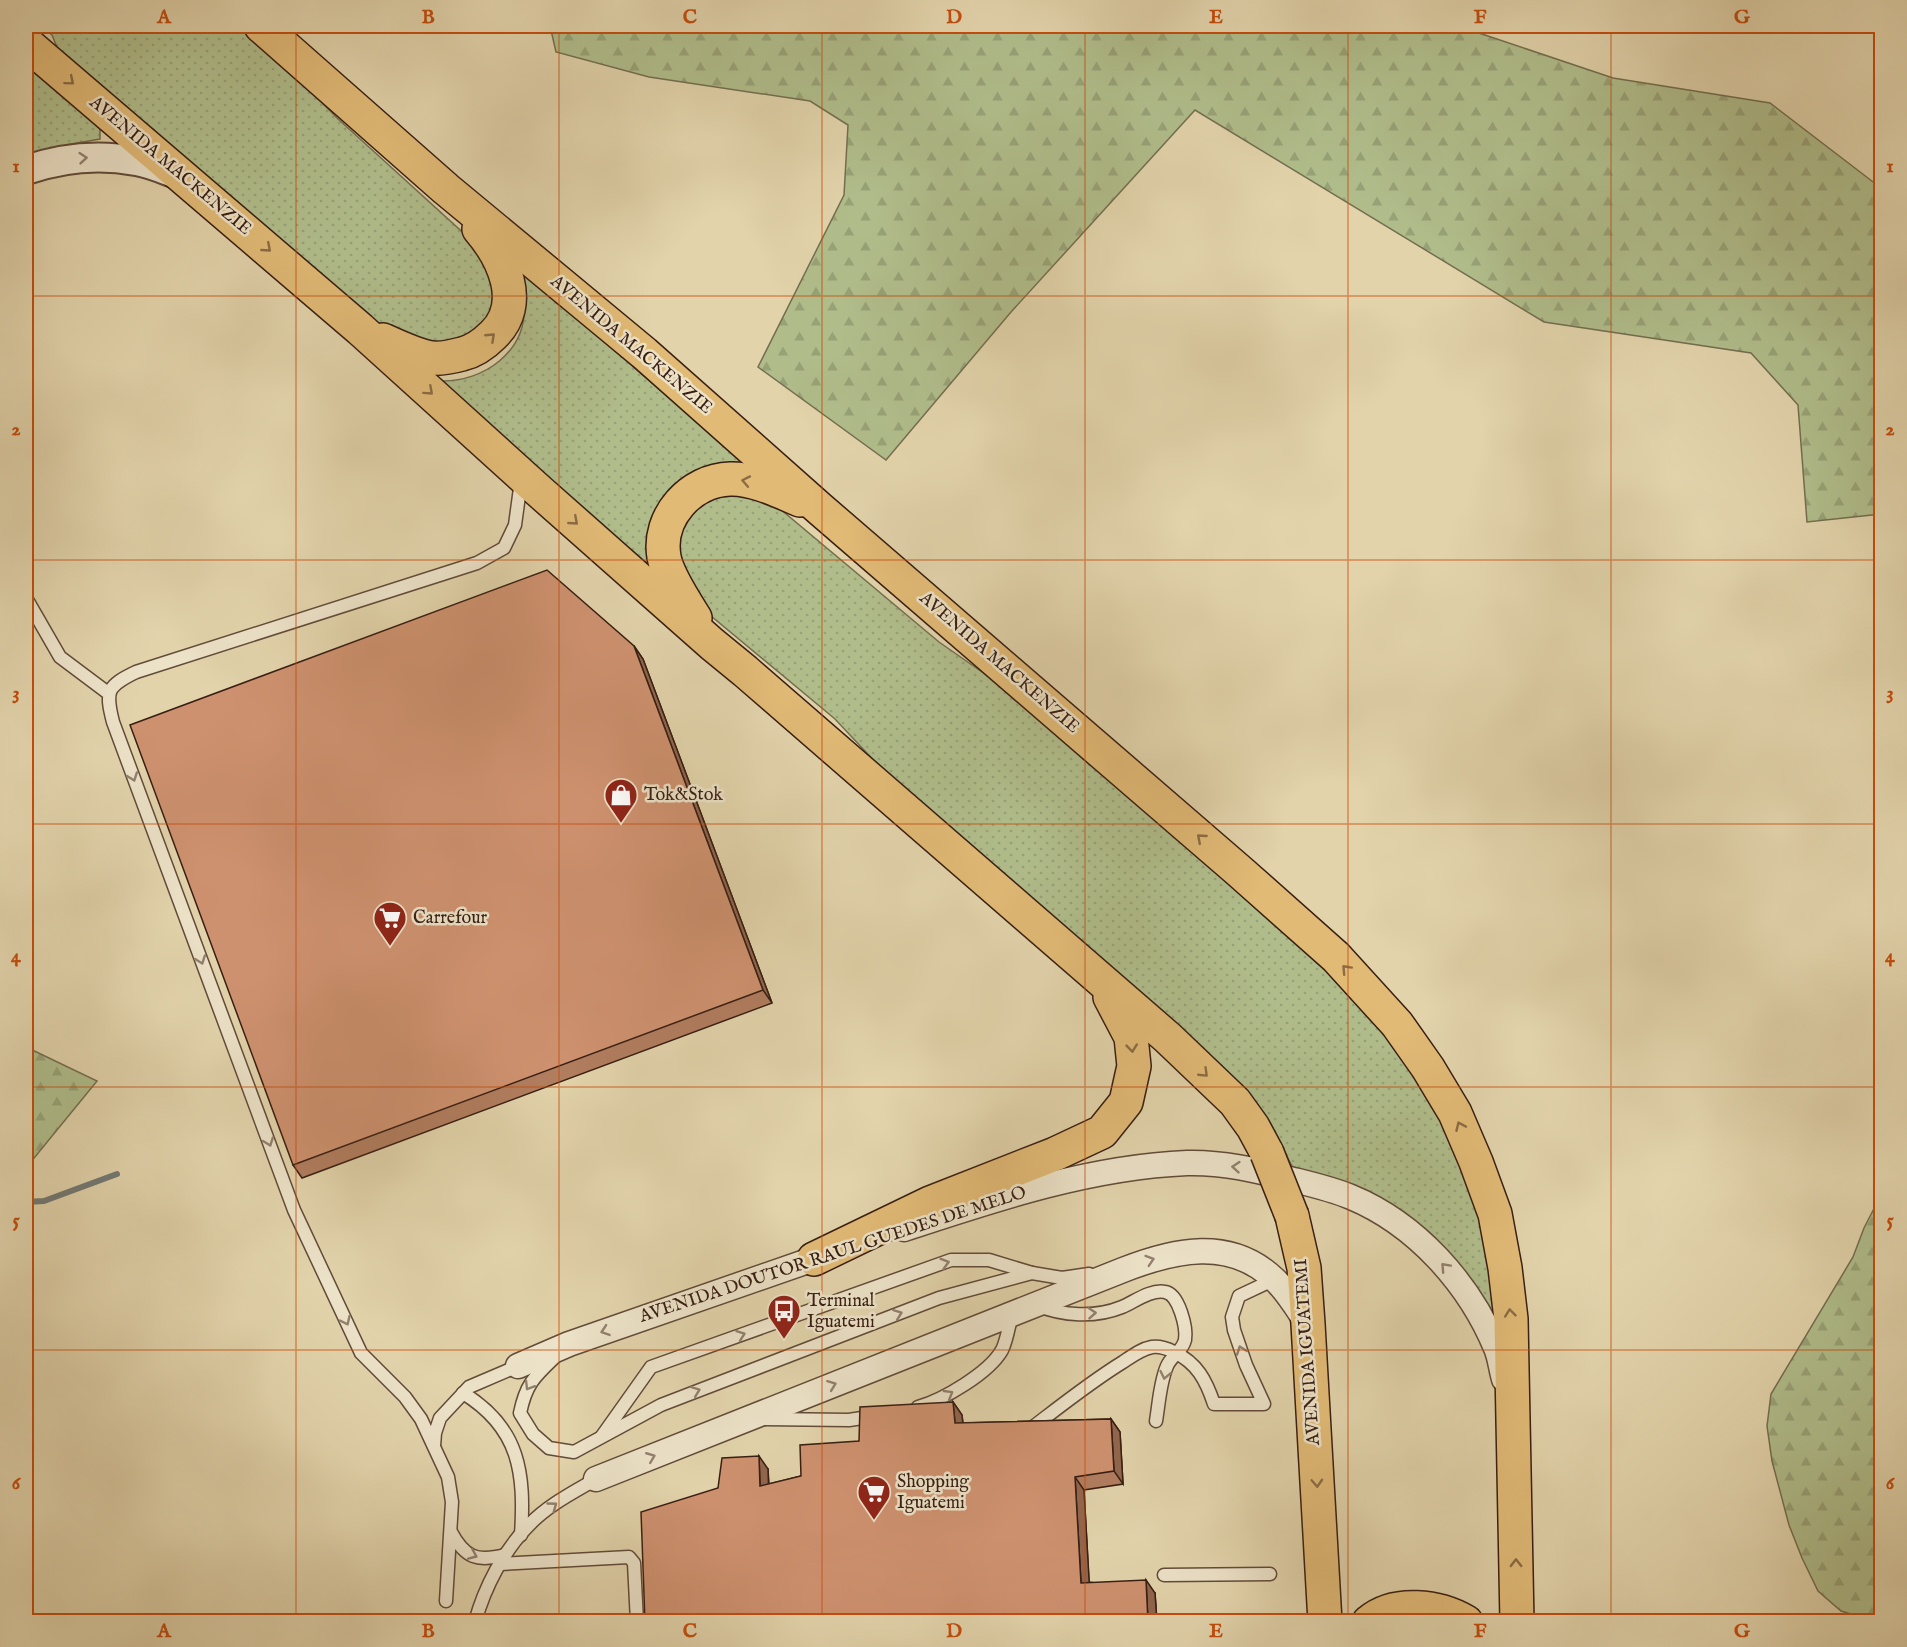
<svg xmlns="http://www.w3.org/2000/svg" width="1907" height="1647" viewBox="0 0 1907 1647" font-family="'IM FELL English',serif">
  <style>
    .grass { fill: url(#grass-dots); stroke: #746e4f; stroke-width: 1.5 }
    .forest { fill: url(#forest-firs); stroke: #746e4f; stroke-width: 1.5 }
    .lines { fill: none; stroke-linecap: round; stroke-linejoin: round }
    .stream { stroke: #727974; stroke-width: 6 }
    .service-casing { stroke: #624b39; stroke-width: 15 }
    .minor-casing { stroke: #624b39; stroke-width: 27 }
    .tertiary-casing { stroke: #624b39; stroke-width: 32 }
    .primary-casing { stroke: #381e13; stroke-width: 36 }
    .service { stroke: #ece2c8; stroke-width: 12 }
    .minor { stroke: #ece2c8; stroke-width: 24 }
    .tertiary { stroke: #ece2c8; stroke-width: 28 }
    .primary { stroke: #e1ba76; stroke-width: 33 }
    .primary-bridge-casing { stroke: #381e13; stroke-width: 36; stroke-linecap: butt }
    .primary-bridge { stroke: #e1ba76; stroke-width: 33 }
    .wall { fill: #b17d5f; stroke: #381e13; stroke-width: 1.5 }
    .shaded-wall { fill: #90664e; stroke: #381e13; stroke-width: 1.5 }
    .building { fill: #ce916f; stroke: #381e13; stroke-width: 1.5 }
    .oneway { stroke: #8c6c44 }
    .oneway2 { stroke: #92806e }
    .grid { fill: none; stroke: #c54d0d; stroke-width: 1.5; stroke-opacity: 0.55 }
    .labels { text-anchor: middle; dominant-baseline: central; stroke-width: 5; stroke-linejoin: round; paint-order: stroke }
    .street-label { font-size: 18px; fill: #381e13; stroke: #ece2c8 }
    .poi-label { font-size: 18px; fill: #381e13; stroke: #ece2c8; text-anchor: start }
    .neatline { fill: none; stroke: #c54d0d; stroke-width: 2 }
    .grid-label { font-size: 20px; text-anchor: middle; font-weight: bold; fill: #c54d0d }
  </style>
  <defs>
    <pattern id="grass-dots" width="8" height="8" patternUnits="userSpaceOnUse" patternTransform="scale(1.5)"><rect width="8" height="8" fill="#b0bd8b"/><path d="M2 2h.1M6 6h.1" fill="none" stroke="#98a277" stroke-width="1.8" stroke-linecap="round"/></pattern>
    <pattern id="forest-firs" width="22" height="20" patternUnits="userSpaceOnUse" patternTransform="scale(1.5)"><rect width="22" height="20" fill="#b0bd8b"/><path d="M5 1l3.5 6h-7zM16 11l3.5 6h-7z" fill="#98a277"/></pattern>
  </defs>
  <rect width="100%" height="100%" fill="#e2d3ab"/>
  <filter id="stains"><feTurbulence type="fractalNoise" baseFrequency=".00333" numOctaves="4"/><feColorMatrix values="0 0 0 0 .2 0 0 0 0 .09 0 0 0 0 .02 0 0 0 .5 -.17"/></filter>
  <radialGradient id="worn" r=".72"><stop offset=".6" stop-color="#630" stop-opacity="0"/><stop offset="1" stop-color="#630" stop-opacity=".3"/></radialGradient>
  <g class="grass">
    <path d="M40 26H247L337 118 481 249 498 307 455 352 379 328 61 57 52 35Z"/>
    <path d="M26 57 100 125V139L66 145 26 158Z"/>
    <path d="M524 273 744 462 737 471 696 477 661 579 441 381C483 382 527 352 524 305 523 296 520 287 519 278Z"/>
    <path d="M734 493 773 503 939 642 1005 688 1348 989 1418 1073 1480 1205 1499 1307 1493 1314 1488 1311 1464 1276 1294 1170 1270 1124 895 783 835 719 699 606 675 564 682 527 698 507 709 500Z"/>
  </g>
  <g class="forest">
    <path d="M550 26H1466L1473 31 1613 78 1770 103 1881 188V514L1807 522 1798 405 1751 353 1544 322 1195 110 1011 312 886 460 758 367 844 195 848 125 810 101 649 77 556 52Z"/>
    <path d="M26 1047 97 1081 26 1168Z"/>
    <path d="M1881 1195 1882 1620 1877 1622 1841 1611 1818 1591 1802 1558 1789 1525 1772 1461 1767 1426 1771 1394 1853 1257 1864 1228Z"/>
  </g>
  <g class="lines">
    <path class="stream" d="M26 1202 44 1201 117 1174"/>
    <g class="service-casing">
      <g id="service">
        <path d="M26 598 60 657 108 693"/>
        <path d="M1036 1305C1063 1316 1095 1318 1122 1307 1134 1302 1151 1289 1165 1292 1179 1294 1187 1328 1185 1340 1182 1352 1171 1356 1167 1366 1160 1382 1159 1403 1156 1421"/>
        <path d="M555 1357C534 1377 526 1384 520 1413L533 1434 549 1448 574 1452 661 1405 939 1298 1032 1273 1062 1278 1089 1274"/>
        <path d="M463 1393C520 1428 525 1473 521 1535"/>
        <path d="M918 1407C943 1400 989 1373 1002 1350 1007 1340 1009 1325 1012 1314"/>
        <path d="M764 1419 849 1420 875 1416"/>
        <path d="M1033 1427C1063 1404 1092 1381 1123 1362 1132 1356 1141 1349 1152 1347 1160 1346 1166 1348 1174 1352 1197 1363 1206 1380 1214 1404H1264L1246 1365 1234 1330 1232 1317 1239 1296 1275 1279"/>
        <path d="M602 1436 651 1367 951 1260H989L1032 1273"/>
        <path d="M434 1446 435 1433 440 1418 469 1387 518 1366"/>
        <path d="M451 1532C465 1558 477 1562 505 1555"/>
        <path d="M500 1564 629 1557 634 1563 637 1622"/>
        <path d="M1164 1575 1270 1574"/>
        <path d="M446 1601 452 1502 448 1477 421 1419 405 1397 361 1353 294 1210 113 722C105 691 107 686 136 672L477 563 504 548 515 525 521 481"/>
        <path d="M475 1622C485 1586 504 1550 530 1524 548 1505 574 1492 596 1479"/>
      </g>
    </g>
    <g class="minor-casing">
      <g id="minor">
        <path d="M904 1229C995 1199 1090 1167 1187 1163 1222 1162 1256 1170 1290 1179 1310 1184 1332 1189 1351 1197 1416 1224 1469 1283 1496 1348 1500 1357 1501 1369 1504 1379"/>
        <path d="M518 1366 569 1344 828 1254"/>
        <path d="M596 1479 1123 1270C1174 1250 1230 1237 1274 1279 1287 1291 1297 1308 1307 1323"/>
      </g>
    </g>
    <g class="tertiary-casing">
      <path id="tertiary" d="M26 170C61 158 99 154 136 161 149 163 163 169 176 174"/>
    </g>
    <g class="primary-casing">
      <g id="primary">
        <path d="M261 26 446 189 644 353 820 509 1238 870 1336 957 1397 1024 1428 1068 1455 1113 1476 1162 1495 1214 1505 1268 1511 1319 1517 1622"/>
        <path d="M26 43 360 329 539 491 712 644 745 671 1168 1038 1235 1102 1253 1127 1267 1153"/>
        <path d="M383 340C396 346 411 353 426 357 437 360 451 357 462 354 475 351 484 344 493 335 526 304 503 257 479 229"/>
        <path d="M695 618C685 602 667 575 664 557 657 517 691 480 730 479 752 478 779 491 800 500"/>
        <path d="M1292 1216 1304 1268 1308 1324 1325 1622"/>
        <path d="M814 1259 930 1203 1055 1154 1102 1132 1126 1102 1134 1066 1131 1037 1110 997"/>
        <path d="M1369 1622C1395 1600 1439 1606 1466 1622"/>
      </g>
    </g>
    <use href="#service" class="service"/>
    <use href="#minor" class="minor"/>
    <use href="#tertiary" class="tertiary"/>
    <use href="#primary" class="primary"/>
    <g class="primary-bridge-casing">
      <path id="primary-bridge" d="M1267 1153 1292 1216"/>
    </g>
    <use href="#primary-bridge" class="primary-bridge"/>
  </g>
  <g class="wall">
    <path d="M634 646 643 659 772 1003 302 1178 293 1165Z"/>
    <path d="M953 1402 962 1415 963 1423 1111 1419 1120 1432 1123 1484 1084 1490 1089 1582 1155 1593 1157 1622H645L718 1488 768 1469 769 1484 801 1476 859 1441Z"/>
  </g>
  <g class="shaded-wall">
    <path d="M634 646 643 659 772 1003 763 990Z"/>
    <path d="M953 1402 962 1415 964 1436 955 1423Z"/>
    <path d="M1111 1419 1120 1432 1123 1484 1114 1471Z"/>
    <path d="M759 1456 768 1469 769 1499 760 1486Z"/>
    <path d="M1075 1477 1084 1490 1090 1596 1081 1583Z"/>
    <path d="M1146 1580 1155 1593 1157 1622H1148Z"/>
  </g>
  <g class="building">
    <path d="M547 570 634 646 763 990 293 1165 130 725Z"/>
    <path d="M953 1402 955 1423 1111 1419 1114 1471 1075 1477 1081 1583 1146 1580 1148 1622H645L641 1512 718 1488 722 1458 759 1456 760 1486 801 1476 800 1445 859 1441 860 1407Z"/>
  </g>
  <defs><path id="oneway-chevron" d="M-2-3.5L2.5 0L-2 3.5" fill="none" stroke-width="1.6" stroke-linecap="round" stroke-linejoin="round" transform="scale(1.5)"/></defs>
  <g class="oneway">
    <use href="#oneway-chevron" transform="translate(70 81) rotate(40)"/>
    <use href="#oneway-chevron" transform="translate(267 248) rotate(41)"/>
    <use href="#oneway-chevron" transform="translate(491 337) rotate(-43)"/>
    <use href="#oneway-chevron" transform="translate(429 391) rotate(42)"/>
    <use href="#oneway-chevron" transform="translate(746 481) rotate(-169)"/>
    <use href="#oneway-chevron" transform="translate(574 521) rotate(41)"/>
    <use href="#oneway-chevron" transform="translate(1201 838) rotate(-139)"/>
    <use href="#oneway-chevron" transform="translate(1346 969) rotate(-133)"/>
    <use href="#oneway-chevron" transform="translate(1132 1048) rotate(84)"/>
    <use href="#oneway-chevron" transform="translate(1204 1073) rotate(44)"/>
    <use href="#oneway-chevron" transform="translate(1460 1126) rotate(-114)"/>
    <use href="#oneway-chevron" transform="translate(1510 1313) rotate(-96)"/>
    <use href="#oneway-chevron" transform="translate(1317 1483) rotate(87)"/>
    <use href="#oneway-chevron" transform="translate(1516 1563) rotate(-91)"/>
  </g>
  <g class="oneway2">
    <use href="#oneway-chevron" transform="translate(83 158) rotate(-5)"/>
    <use href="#oneway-chevron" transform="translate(133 777) rotate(70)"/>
    <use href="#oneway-chevron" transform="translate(201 960) rotate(70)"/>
    <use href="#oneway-chevron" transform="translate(269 1142) rotate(70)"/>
    <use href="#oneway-chevron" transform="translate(1236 1167) rotate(-175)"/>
    <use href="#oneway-chevron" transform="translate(1150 1260) rotate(-18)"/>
    <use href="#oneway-chevron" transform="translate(945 1263) rotate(-16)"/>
    <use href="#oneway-chevron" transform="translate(1445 1267) rotate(-133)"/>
    <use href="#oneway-chevron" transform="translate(1092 1313) rotate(-4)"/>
    <use href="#oneway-chevron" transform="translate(898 1314) rotate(-21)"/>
    <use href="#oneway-chevron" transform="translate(346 1321) rotate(65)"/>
    <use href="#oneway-chevron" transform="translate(605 1331) rotate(161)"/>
    <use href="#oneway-chevron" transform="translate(741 1335) rotate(-20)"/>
    <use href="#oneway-chevron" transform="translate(1241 1350) rotate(-110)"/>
    <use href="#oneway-chevron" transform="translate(1165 1375) rotate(102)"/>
    <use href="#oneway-chevron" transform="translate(832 1385) rotate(-21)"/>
    <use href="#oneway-chevron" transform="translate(529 1386) rotate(121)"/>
    <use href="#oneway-chevron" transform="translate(696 1391) rotate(-21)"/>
    <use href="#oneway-chevron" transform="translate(949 1394) rotate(-30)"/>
    <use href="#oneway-chevron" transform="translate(651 1457) rotate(-22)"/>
    <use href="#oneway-chevron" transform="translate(553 1506) rotate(-36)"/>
    <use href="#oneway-chevron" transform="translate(473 1555) rotate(23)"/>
  </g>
  <path class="grid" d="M296 26V1622M559 26V1622M822 26V1622M1085 26V1622M1348 26V1622M1611 26V1622M26 296H1882M26 560H1882M26 824H1882M26 1087H1882M26 1350H1882"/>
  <defs>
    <g id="shop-pin" transform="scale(1.725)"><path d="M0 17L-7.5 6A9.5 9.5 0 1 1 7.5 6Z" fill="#8f2418" stroke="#ece2c8"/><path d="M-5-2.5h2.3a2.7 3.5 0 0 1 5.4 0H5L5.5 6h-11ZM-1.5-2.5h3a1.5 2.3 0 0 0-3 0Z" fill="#fff"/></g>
    <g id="supermarket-pin" transform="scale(1.725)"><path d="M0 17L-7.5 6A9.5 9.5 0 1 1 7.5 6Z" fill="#8f2418" stroke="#ece2c8"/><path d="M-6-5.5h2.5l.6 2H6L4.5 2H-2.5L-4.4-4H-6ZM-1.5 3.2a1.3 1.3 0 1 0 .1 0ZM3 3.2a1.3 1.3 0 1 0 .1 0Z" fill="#fff"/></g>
    <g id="bus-pin" transform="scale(1.725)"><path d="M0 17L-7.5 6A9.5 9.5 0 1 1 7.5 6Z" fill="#8f2418" stroke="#ece2c8"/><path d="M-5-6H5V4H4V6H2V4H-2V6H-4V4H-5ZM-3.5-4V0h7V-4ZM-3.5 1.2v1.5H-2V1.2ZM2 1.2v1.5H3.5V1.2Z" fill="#fff"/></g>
  </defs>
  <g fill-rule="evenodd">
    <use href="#shop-pin" x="621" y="795"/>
    <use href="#supermarket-pin" x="390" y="918"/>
    <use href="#bus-pin" x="784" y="1311"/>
    <use href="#supermarket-pin" x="874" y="1492"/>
  </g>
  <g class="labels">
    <g class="street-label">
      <text transform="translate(170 166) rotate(40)">AVENIDA MACKENZIE</text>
      <text transform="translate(631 345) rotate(40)">AVENIDA MACKENZIE</text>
      <text transform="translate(999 663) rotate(41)">AVENIDA MACKENZIE</text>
      <text transform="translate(833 1255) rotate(-18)">AVENIDA DOUTOR RAUL GUEDES DE MELO</text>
      <text transform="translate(1308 1352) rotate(-94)">AVENIDA IGUATEMI</text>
    </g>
    <g class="poi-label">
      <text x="644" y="795">Tok&amp;Stok</text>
      <text x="413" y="918">Carrefour</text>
      <text x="807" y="1301">Terminal<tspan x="807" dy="21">Iguatemi</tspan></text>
      <text x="897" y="1482">Shopping<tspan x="897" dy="21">Iguatemi</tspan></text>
    </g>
  </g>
  <rect width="1907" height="1647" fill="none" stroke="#e2d3ab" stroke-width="66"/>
  <rect x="33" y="33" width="1841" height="1581" class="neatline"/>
  <g class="grid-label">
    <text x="164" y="23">A</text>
    <text x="428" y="23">B</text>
    <text x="690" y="23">C</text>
    <text x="954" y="23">D</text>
    <text x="1216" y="23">E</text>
    <text x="1480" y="23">F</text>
    <text x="1742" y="23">G</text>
    <text x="16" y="172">1</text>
    <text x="1890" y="172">1</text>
    <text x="16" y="435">2</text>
    <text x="1890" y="435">2</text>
    <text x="16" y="699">3</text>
    <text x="1890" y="699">3</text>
    <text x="16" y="962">4</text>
    <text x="1890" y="962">4</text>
    <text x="16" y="1226">5</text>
    <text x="1890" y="1226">5</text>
    <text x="16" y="1489">6</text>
    <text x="1890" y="1489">6</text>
    <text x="164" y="1637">A</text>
    <text x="428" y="1637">B</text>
    <text x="690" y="1637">C</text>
    <text x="954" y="1637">D</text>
    <text x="1216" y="1637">E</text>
    <text x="1480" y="1637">F</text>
    <text x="1742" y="1637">G</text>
  </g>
  <rect width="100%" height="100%" filter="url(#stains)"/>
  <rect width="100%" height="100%" fill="url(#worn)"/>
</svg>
